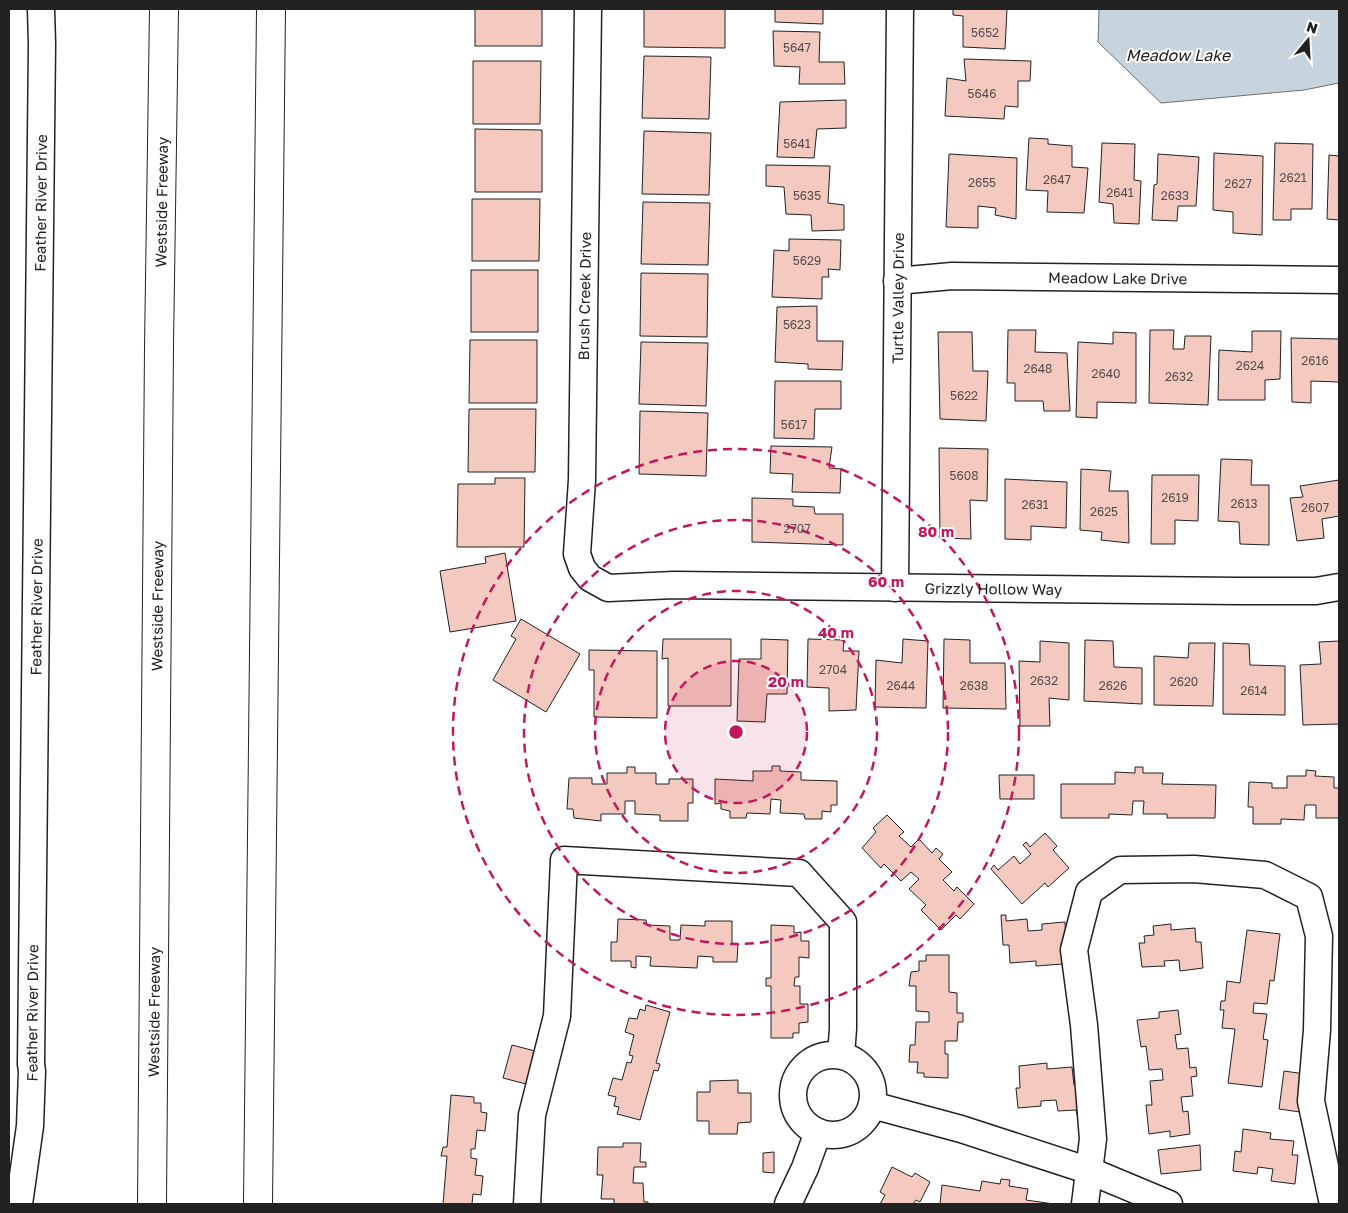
<svg xmlns="http://www.w3.org/2000/svg" width="1348" height="1213" viewBox="0 0 1348 1213" font-family="'Golos Text',sans-serif">
  <style>
    .water { fill: #c7d3dd; stroke: #6f6f6f }
    .building { fill: #f3c9c0; stroke: #222 }
    .lines { fill: none; stroke-linecap: round; stroke-linejoin: round }
    .minor-casing { stroke: #222; stroke-width: 29 }
    .highway-casing { stroke: #222; stroke-width: 30 }
    .minor { stroke: #fff; stroke-width: 26 }
    .highway { stroke: #fff; stroke-width: 28 }
    .ring { fill: none; stroke: #c2185b; stroke-width: 2.5; stroke-dasharray: 9 6 }
    .labels { text-anchor: middle; dominant-baseline: central; stroke-width: 4; stroke-linejoin: round; paint-order: stroke }
    .number-label { font-size: 12px; fill: #564c4a }
    .street-label { font-size: 15px; fill: #222; stroke: #fff }
    .water-label { font-size: 16px; font-style: italic; fill: #222; stroke: #fff }
    .centre { fill: #c2185b; stroke: #fff; stroke-width: 2.5 }
    .ring-label { font-size: 15px; text-anchor: middle; font-weight: bold; fill: #c2185b; stroke: #fff; stroke-width: 4; stroke-linejoin: round; paint-order: stroke }
  </style>
  <rect width="100%" height="100%" fill="#fff"/>
  <path class="water" d="M1099 9H1339V83L1304 90 1161 103 1098 42Z"/>
  <g class="building">
    <rect x="475" y="9" width="67" height="37"/>
    <path d="M644 9H725V48L644 47Z"/>
    <path d="M775 9H823V24L775 22Z"/>
    <path d="M953 9H1007L1005 49 963 47V16L953 15Z"/>
    <path d="M773 31 820 32 819 62H844L845 84H799L800 67 774 66Z"/>
    <path d="M644 56 711 57 709 119 642 118Z"/>
    <path d="M964 59 1031 61 1030 81H1018V107L1005 106 1004 119 945 116 947 78 966 81Z"/>
    <path d="M473 61H541L540 124H473Z"/>
    <path d="M846 100V128L817 129 814 158 777 157 780 102Z"/>
    <path d="M475 129 542 130V192H475Z"/>
    <path d="M644 131 711 133 709 195 642 194Z"/>
    <path d="M1029 138 1048 139V144L1072 146V167L1088 168 1084 213 1047 212 1048 191 1026 190Z"/>
    <path d="M1102 143 1135 144 1134 180 1141 181 1139 224 1114 223 1113 204 1099 202Z"/>
    <path d="M1275 143 1313 144 1312 209H1291V220H1273Z"/>
    <path d="M1214 153 1263 156 1262 235 1233 233V212L1213 210Z"/>
    <path d="M949 154 1017 158 1016 219 995 215 996 208 978 206V228L946 227Z"/>
    <path d="M1158 154 1199 157 1196 206H1178L1177 221 1152 220 1154 185 1157 184Z"/>
    <path d="M1329 155 1339 156V220L1327 219Z"/>
    <path d="M766 165 830 166 828 203 844 205V230L812 231 811 215 786 214 784 187 766 186Z"/>
    <path d="M472 199H540L539 261H472Z"/>
    <path d="M643 202 710 203 708 265 641 264Z"/>
    <path d="M789 239 841 240 840 270 828 269 829 277H822V299L772 297 774 250 789 251Z"/>
    <rect x="471" y="270" width="67" height="62"/>
    <path d="M641 273 708 274 707 337 640 336Z"/>
    <path d="M817 306V341H843L842 370 808 369V364L775 362 777 307Z"/>
    <path d="M1008 330H1036L1035 352 1067 353 1070 411H1044L1043 401H1015V383H1007Z"/>
    <path d="M1150 330H1174L1173 349H1184L1185 336H1211L1208 405 1149 403Z"/>
    <path d="M1252 331H1281L1280 379 1265 380V400H1218L1219 350 1252 352Z"/>
    <path d="M938 332H972L973 371H988L986 421 940 419Z"/>
    <path d="M1113 332 1136 333V403L1097 402V418L1076 417 1078 342 1113 344Z"/>
    <path d="M1291 338 1339 339V382L1311 381V403L1292 402Z"/>
    <path d="M470 340H537V403H469Z"/>
    <path d="M641 342 708 343 706 406 639 404Z"/>
    <path d="M775 381H841V409H815L814 439 774 438Z"/>
    <path d="M469 409H536L535 472H468Z"/>
    <path d="M640 411 708 413 706 476 639 474Z"/>
    <path d="M771 446 832 447 829 468 841 469 840 493 792 492 793 474 770 473Z"/>
    <path d="M939 448 988 449 987 501 970 500 971 539 940 538Z"/>
    <path d="M1221 459 1252 460 1251 485H1269V545L1240 544 1239 522 1218 521Z"/>
    <path d="M1081 469 1111 471 1109 491H1128L1129 543 1101 540 1102 532 1080 530Z"/>
    <path d="M1152 475H1199L1198 521 1175 520V544H1151Z"/>
    <path d="M495 478H525L524 547H457L458 484H495Z"/>
    <path d="M1005 479 1067 482 1066 528 1031 526V540L1005 539Z"/>
    <path d="M1339 480V516L1322 519 1324 538 1297 541 1290 498 1303 497 1300 486Z"/>
    <path d="M752 498 793 499V506L814 507 815 514H843V545L752 542Z"/>
    <path d="M505 553 516 621 450 632 440 571 486 563 485 557Z"/>
    <path d="M521 619 580 654 546 712 493 680 516 639 511 636Z"/>
    <path d="M663 639H731V706H668V658L662 659Z"/>
    <path d="M761 639 788 640 787 694H767L765 722 737 721 739 659H761Z"/>
    <path d="M808 639 844 640 843 651H859L856 710 829 711V688L807 687Z"/>
    <path d="M903 639 928 641 926 708 875 707 876 660 902 663Z"/>
    <path d="M944 639 970 640V663H1005L1006 709 943 708Z"/>
    <path d="M1085 640 1113 641 1114 667 1142 668V704L1084 701Z"/>
    <path d="M1040 641 1069 643V700L1049 698 1050 726H1020L1019 661 1040 662Z"/>
    <path d="M1339 641V724L1303 725 1300 665 1321 664 1319 642Z"/>
    <path d="M1189 643H1215L1213 706 1154 705V656L1188 658Z"/>
    <path d="M1223 643 1249 644 1250 665 1285 666V715L1223 714Z"/>
    <path d="M589 650 657 651V718L594 717V670H589Z"/>
    <path d="M772 766H780V771L801 772V780L837 781V805H831V812L822 811V819H805L804 814 780 813 781 800 771 799 770 814 747 813 746 818H730V811L721 809V803L715 804V779L753 781V771H772Z"/>
    <path d="M627 767H635V773H656V784H669V779H693V803H688V821H660V815L635 814V801H625V814H601V821L574 818 573 809H567L569 778H592V784H607V773H627Z"/>
    <path d="M1135 767H1143V773H1163L1162 784 1216 785 1215 818H1167V814H1143L1144 801H1133L1132 815 1109 814V818H1061V784H1115V772L1135 773Z"/>
    <path d="M1306 770 1316 771 1315 776 1334 777V788H1339V824V818H1316V805H1305L1304 820 1281 819V824H1253V807H1248L1249 782 1272 783V788H1287V776H1306Z"/>
    <path d="M999 775H1034V799H1000Z"/>
    <path d="M887 815 904 832 899 836 911 847 919 839 932 853 936 848 943 854 939 859 952 872 943 880 954 891 957 887 974 904 960 919 956 915 941 930 921 910 926 905 909 889 919 879 911 872 901 881 884 864 881 868 862 848 876 832 873 828Z"/>
    <path d="M1045 833 1057 846 1053 850 1069 868 1048 887 1045 883 1022 904 991 869 994 865 998 870 1014 856 1020 864 1031 854 1023 845 1026 842 1030 847Z"/>
    <path d="M1001 915H1006V921L1027 919 1028 931 1042 930V924L1065 922 1066 943H1061L1063 964 1036 966V961L1010 963 1009 945H1003Z"/>
    <path d="M618 919 646 920 647 925 670 926V940H680L681 925 705 926V921H732V943L738 944 737 962H713V957L698 956 697 968 650 966 651 957 636 956V968L631 967V961H611V942H617Z"/>
    <path d="M1171 924V930L1195 928 1196 942H1201L1203 968 1180 971 1179 960 1164 961 1165 966 1142 967 1139 943H1145L1144 936 1154 935 1153 926Z"/>
    <path d="M771 925 794 926V933L801 932V941H809V958L799 957V977H795L794 986H800V1004H808V1022L799 1023V1033H793V1038H771V986H766V978H771Z"/>
    <path d="M1247 930 1280 934 1274 981 1270 980 1267 1004 1254 1003 1253 1013 1267 1014 1263 1039 1268 1040 1262 1087 1228 1083 1235 1029 1222 1028 1224 1010H1220L1221 1001H1225L1227 981 1240 983Z"/>
    <path d="M926 955H949V992L957 993V1013H963V1022H958L957 1041H945V1054H948V1078L924 1077V1073H917L918 1062H909L910 1045H915L916 1022H929V1012L916 1011V986H909L911 972 919 971V961H926Z"/>
    <path d="M646 1005 670 1012 656 1063 660 1064 658 1071 654 1070 640 1120 617 1114 619 1107 614 1106 616 1097 608 1095 613 1078 622 1080 627 1062 631 1063 633 1056 629 1055 634 1035 625 1032 629 1018 637 1019 640 1009 645 1011Z"/>
    <path d="M1178 1010 1181 1034 1175 1035 1177 1049 1188 1048 1190 1068 1196 1067 1197 1076 1191 1077 1193 1096 1181 1097 1183 1112 1188 1111 1190 1134 1170 1137V1131L1149 1134 1146 1105H1152L1150 1081 1163 1080 1162 1069 1149 1070 1146 1046 1141 1047 1137 1020 1159 1018V1012Z"/>
    <path d="M512 1045 535 1051 526 1084 503 1078Z"/>
    <path d="M1047 1063V1069L1072 1067 1074 1085 1078 1084 1081 1115H1077L1076 1110 1058 1111 1056 1100 1041 1101V1106L1018 1108 1016 1088H1020L1019 1066Z"/>
    <path d="M1284 1071 1305 1074 1300 1112 1279 1109Z"/>
    <path d="M738 1080V1093H751V1122L738 1123 737 1134H709V1121H697V1092H710V1081Z"/>
    <path d="M451 1095 474 1097V1103H481V1112L487 1113 485 1131 477 1130 475 1149H471V1158L477 1159 475 1175 483 1176 481 1195 473 1194 472 1204H443L447 1156H441L443 1147H447Z"/>
    <path d="M1243 1129 1271 1133 1270 1139 1294 1141 1292 1155H1298L1295 1184 1271 1181 1273 1169 1258 1167 1257 1174 1233 1171 1235 1151 1241 1152Z"/>
    <path d="M623 1143H641L640 1162H646V1167H634L633 1183H643L644 1202H648V1204H614V1199H601L603 1175H597L598 1147H623Z"/>
    <path d="M1200 1145 1201 1170 1161 1174 1158 1150Z"/>
    <path d="M774 1152V1173L763 1172V1153Z"/>
    <path d="M892 1167 912 1177 915 1173 930 1182 920 1202 916 1200 913 1204H880L885 1195 880 1192Z"/>
    <path d="M1001 1179 1010 1180 1009 1186 1028 1189 1026 1200 1054 1204H940L942 1185 980 1191 982 1181 1000 1184Z"/>
  </g>
  <g class="lines">
    <g class="minor-casing">
      <g id="minor">
        <path id="s1" d="M588 9 582 480 577 554 582 568 590 578 608 588 674 585 1238 591H1316L1339 587"/>
        <path id="s2" d="M897 281 952 276 1339 280"/>
        <path id="s3" d="M895 588 900 9"/>
        <circle cx="833" cy="1095" r="40"/>
        <path d="M872 1105 961 1129 1090 1171 1169 1204"/>
        <path id="s4" d="M19 1204 30 1126 32 1071 31 1064 42 44 41 9"/>
        <path d="M527 1204 532 1115 557 1016 564 860 799 873 843 922V1029L841 1055"/>
        <path d="M788 1204 805 1168 818 1132"/>
        <path d="M1085 1204 1093 1139 1084 1025 1074 950 1089 892 1120 870 1194 869 1265 875 1309 897 1319 936 1317 1030 1311 1101 1333 1204"/>
      </g>
    </g>
    <g class="highway-casing">
      <g id="highway">
        <path id="s5" d="M152 1204 159 347 164 9"/>
        <path d="M258 1204 271 9"/>
      </g>
    </g>
    <use href="#minor" class="minor"/>
    <use href="#highway" class="highway"/>
  </g>
  <circle cx="736" cy="732" r="71" fill="#c2185b" fill-opacity=".12"/>
  <g class="ring">
    <circle cx="736" cy="732" r="71"/>
    <circle cx="736" cy="732" r="141"/>
    <circle cx="736" cy="732" r="212"/>
    <circle cx="736" cy="732" r="283"/>
  </g>
  <g class="labels">
    <g class="number-label">
      <text x="985" y="32">5652</text>
      <text x="797" y="47">5647</text>
      <text x="982" y="93">5646</text>
      <text x="797" y="143">5641</text>
      <text x="1293" y="177">2621</text>
      <text x="1057" y="179">2647</text>
      <text x="982" y="182">2655</text>
      <text x="1238" y="183">2627</text>
      <text x="1120" y="192">2641</text>
      <text x="807" y="195">5635</text>
      <text x="1175" y="195">2633</text>
      <text x="807" y="260">5629</text>
      <text x="797" y="324">5623</text>
      <text x="1315" y="360">2616</text>
      <text x="1250" y="365">2624</text>
      <text x="1038" y="368">2648</text>
      <text x="1106" y="373">2640</text>
      <text x="1179" y="376">2632</text>
      <text x="964" y="395">5622</text>
      <text x="794" y="424">5617</text>
      <text x="964" y="475">5608</text>
      <text x="1175" y="497">2619</text>
      <text x="1244" y="503">2613</text>
      <text x="1035" y="504">2631</text>
      <text x="1315" y="507">2607</text>
      <text x="1104" y="511">2625</text>
      <text x="797" y="528">2707</text>
      <text x="833" y="669">2704</text>
      <text x="1044" y="680">2632</text>
      <text x="1184" y="681">2620</text>
      <text x="901" y="685">2644</text>
      <text x="974" y="685">2638</text>
      <text x="1113" y="685">2626</text>
      <text x="1254" y="690">2614</text>
    </g>
    <g class="street-label">
      <text stroke="none"><textPath href="#s4" startOffset="1002">Feather River Drive</textPath></text>
      <text stroke="none"><textPath href="#s5" startOffset="1002">Westside Freeway</textPath></text>
      <text stroke="none"><textPath href="#s2" startOffset="221">Meadow Lake Drive</textPath></text>
      <text transform="translate(584 296) rotate(-89)">Brush Creek Drive</text>
      <text stroke="none"><textPath href="#s3" startOffset="290">Turtle Valley Drive</textPath></text>
      <text stroke="none"><textPath href="#s1" startOffset="979">Grizzly Hollow Way</textPath></text>
      <text stroke="none"><textPath href="#s5" startOffset="598">Westside Freeway</textPath></text>
      <text stroke="none"><textPath href="#s4" startOffset="598">Feather River Drive</textPath></text>
      <text stroke="none"><textPath href="#s5" startOffset="192">Westside Freeway</textPath></text>
      <text stroke="none"><textPath href="#s4" startOffset="192">Feather River Drive</textPath></text>
    </g>
    <g class="water-label">
      <text x="1178" y="55">Meadow Lake</text>
    </g>
  </g>
  <circle cx="736" cy="732" r="8" class="centre"/>
  <g class="ring-label">
    <text x="936" y="537">80 m</text>
    <text x="886" y="587">60 m</text>
    <text x="836" y="638">40 m</text>
    <text x="786" y="687">20 m</text>
  </g>
  <rect width="1348" height="1213" fill="none" stroke="#222222" stroke-width="20"/>
  <g transform="translate(1308 40) rotate(18)" stroke="#ffffff" stroke-width="4" paint-order="stroke">
  <path d="M0-4L9 19L0 12L-9 19Z" fill="#222222"/>
  <text y="-8" font-size="14" font-weight="bold" text-anchor="middle" fill="#222222">N</text>
  </g>
</svg>
